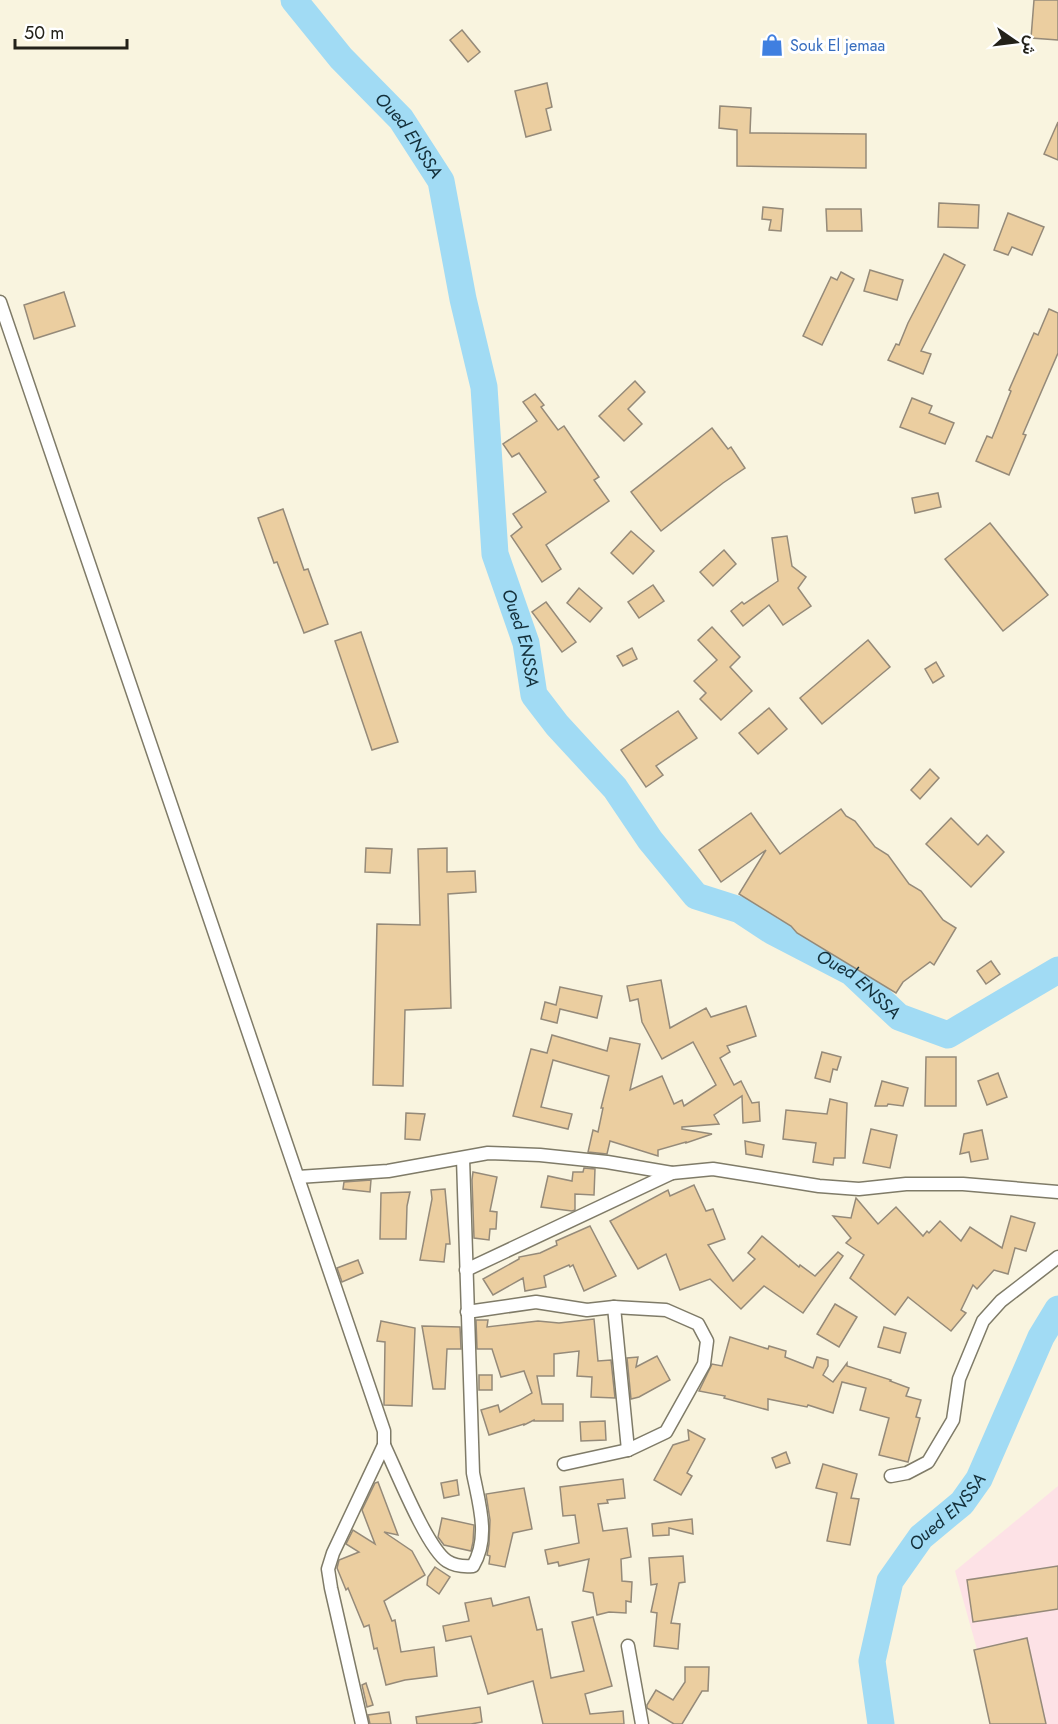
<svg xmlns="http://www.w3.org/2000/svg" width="1058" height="1724" viewBox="0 0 1058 1724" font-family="Jost,Vazirmatn,sans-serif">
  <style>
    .industrial { fill: #fde2e6 }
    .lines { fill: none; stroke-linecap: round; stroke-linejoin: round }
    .river { stroke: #a1dbf4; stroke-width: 27 }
    .building { fill: #ebcea0; stroke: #958a79; stroke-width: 1.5 }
    .minor-casing { stroke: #7f7b68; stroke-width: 15 }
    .minor { stroke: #fff; stroke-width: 12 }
    .labels { text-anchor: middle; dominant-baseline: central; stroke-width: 6; stroke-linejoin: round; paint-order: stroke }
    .shop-label { font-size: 16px; fill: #366cbe; stroke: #fff; text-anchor: start }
    .water-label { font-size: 18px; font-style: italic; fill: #132f3a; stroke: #fff }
  </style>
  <rect width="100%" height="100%" fill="#f9f4df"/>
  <path class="industrial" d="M1058 1486V1724H998L955 1571Z"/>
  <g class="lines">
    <g class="river">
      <path id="s1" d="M294 0 341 58 401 119 441 181 463 299 484 387 495 554 526 643 534 695 557 725 615 788 650 840 696 896 740 910 772 931 851 972 899 1017 948 1035 1058 970"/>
      <path id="s2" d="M881 1724 872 1661 890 1581 921 1537 962 1503 979 1479 1041 1337 1058 1309"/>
    </g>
  </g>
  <g class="building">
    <path d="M1034 0H1058V40L1031 38Z"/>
    <path d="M462 30 480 52 468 62 450 40Z"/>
    <path d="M547 83 552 107 546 109 551 130 526 137 515 91Z"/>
    <path d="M720 106 751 108 750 133 866 134V168L737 166V130L719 128Z"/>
    <path d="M1058 122V160L1044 154Z"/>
    <path d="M939 203 979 205 978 228 938 227Z"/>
    <path d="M763 207 783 209 781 231 769 230 771 220 762 219Z"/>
    <path d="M826 209H861L862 231H827Z"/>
    <path d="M1008 213 1044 227 1032 255 1012 247 1008 255 994 250Z"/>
    <path d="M944 254 965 265 921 351 931 354 923 374 888 360 896 344 899 345 908 323Z"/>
    <path d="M870 270 903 280 897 300 864 291Z"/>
    <path d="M841 272 854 279 822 345 803 336 831 277 837 280Z"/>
    <path d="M64 292 75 326 34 339 24 305Z"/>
    <path d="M1049 309 1058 313V353L1023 434 1026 435 1009 475 976 461 987 436 992 438 1011 391 1009 390 1034 333 1038 335Z"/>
    <path d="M635 381 645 392 628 409 642 424 624 441 599 416Z"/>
    <path d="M535 394 544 405 541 407 558 430 564 426 599 477 594 480 609 501 546 545 561 569 542 582 511 536 522 527 513 514 546 492 519 453 512 457 503 444 537 421 523 402Z"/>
    <path d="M912 398 932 406 929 413 954 423 945 444 900 427Z"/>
    <path d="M712 428 728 449 731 447 745 468 723 483 661 531 631 492Z"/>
    <path d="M938 493 941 507 915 513 912 498Z"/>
    <path d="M283 509 304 570 308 569 328 624 304 633 277 562 274 563 258 518Z"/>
    <path d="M990 523 1048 595 1003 631 945 559Z"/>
    <path d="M631 531 654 551 633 574 611 553Z"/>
    <path d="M787 536 792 566 806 577 798 588 811 606 783 625 769 605 743 626 731 611 742 602 744 604 778 581 772 538Z"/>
    <path d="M724 550 736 564 713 586 700 572Z"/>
    <path d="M653 585 664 601 639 618 628 602Z"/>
    <path d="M579 588 602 608 590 622 567 603Z"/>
    <path d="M546 602 576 642 562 652 532 612Z"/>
    <path d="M712 627 740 657 730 667 752 691 721 720 700 699 706 693 694 681 717 660 698 640Z"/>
    <path d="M361 632 398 742 372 750 335 641Z"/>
    <path d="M868 640 890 667 822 724 800 698Z"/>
    <path d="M632 648 637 659 623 666 617 656Z"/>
    <path d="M936 662 944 676 933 683 925 669Z"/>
    <path d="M769 708 787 729 758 754 739 733Z"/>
    <path d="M678 711 697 738 656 766 663 775 646 787 621 750Z"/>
    <path d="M930 769 939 778 920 799 911 790Z"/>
    <path d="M841 809 846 816 855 821 875 847 888 855 909 884 921 891 943 920 956 928 934 965 930 962 903 982 896 993 797 933 791 926 739 894 766 850 721 882 699 850 751 813 780 854Z"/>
    <path d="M951 818 978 845 987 835 1004 852 971 887 926 844Z"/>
    <path d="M366 848 392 849 390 873 365 872Z"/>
    <path d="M447 848V872L475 871 476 892 448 894 451 1008 405 1010 403 1086 373 1085 377 924 420 925 418 849Z"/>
    <path d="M991 961 1000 974 986 984 977 971Z"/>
    <path d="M661 980 670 1028 706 1008 711 1017 746 1006 756 1036 727 1046 730 1052 720 1058 734 1085 741 1081 752 1103 759 1102 760 1121 743 1123 742 1096 714 1115 719 1124 682 1127V1129L712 1134 686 1143V1142L658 1150V1156L610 1141 607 1154 588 1152 593 1130 598 1132 603 1108H601L609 1076 553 1060 541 1107 572 1114 568 1129 513 1116 531 1049 547 1053 552 1035 607 1051 610 1038 640 1044 630 1090 662 1076 674 1104 682 1100 684 1106 716 1085 693 1042 662 1059 642 1022 638 999 630 1001 627 986Z"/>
    <path d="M560 987 602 996 597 1018 560 1009 557 1023 541 1019 545 1002 556 1005Z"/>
    <path d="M822 1052 841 1057 837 1070 833 1069 830 1082 815 1078Z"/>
    <path d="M926 1057H956V1106H925Z"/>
    <path d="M998 1073 1007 1097 987 1105 978 1081Z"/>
    <path d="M882 1081 908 1088 903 1106 888 1104 887 1106H875Z"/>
    <path d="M830 1099 847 1103 845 1158H834L833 1165 813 1162 816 1143 783 1139 786 1110 827 1114Z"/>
    <path d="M406 1113 425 1114 420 1140 405 1139Z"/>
    <path d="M871 1129 897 1135 890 1168 863 1163Z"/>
    <path d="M982 1130 988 1159 971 1162 969 1152 960 1154 964 1134Z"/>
    <path d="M745 1141 764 1145 762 1157 746 1154Z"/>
    <path d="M584 1168 595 1169 594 1195 575 1194V1210L572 1211 541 1207 548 1176 572 1181 573 1172H583Z"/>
    <path d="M473 1172 497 1177 490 1211 497 1212 496 1229H490L489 1240 474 1238 472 1180Z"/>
    <path d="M371 1180 370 1192 343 1189 344 1182Z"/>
    <path d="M694 1185 706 1211 713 1209 725 1239 708 1245 733 1281 755 1259 748 1253 762 1236 799 1267 800 1265 815 1276 838 1252 843 1256 803 1313 764 1286 741 1309 710 1279 680 1290 666 1254 638 1269 610 1221 668 1190 670 1196Z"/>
    <path d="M445 1189 450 1244H446L444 1262 420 1260 432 1199 431 1190Z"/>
    <path d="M410 1192 407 1206 406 1239H380L381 1193Z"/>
    <path d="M856 1198 878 1224 896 1207 923 1236 927 1231 929 1233 940 1221 961 1241 970 1227 1002 1248 1011 1216 1035 1223 1026 1251 1015 1248 1008 1274 994 1270 977 1289 973 1285 961 1310 966 1313 951 1331 908 1297 895 1315 850 1278 864 1255 846 1243 851 1238 833 1216 851 1218Z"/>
    <path d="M590 1226 616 1276 584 1291 573 1265 570 1267 569 1265 544 1276 546 1287 525 1291 523 1278 493 1295 483 1279 519 1259V1257L540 1253 557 1245 556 1241Z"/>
    <path d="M358 1260 363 1273 342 1282 337 1268Z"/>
    <path d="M835 1304 857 1317 839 1347 817 1334Z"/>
    <path d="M594 1319 598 1361 611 1360 615 1398 591 1397 592 1377 577 1376 579 1351 554 1354V1376H537L542 1404H563V1421H534V1420L524 1425V1424L489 1435 481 1410 498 1405 500 1412 532 1393 524 1371 501 1377 492 1349H477L476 1320H488L487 1327 538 1321 559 1323Z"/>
    <path d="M381 1321 415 1328 412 1406 384 1405 385 1342 377 1341Z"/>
    <path d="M422 1326 460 1327 461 1349H447L445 1389H433Z"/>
    <path d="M884 1327 906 1333 900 1353 878 1347Z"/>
    <path d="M730 1337 768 1349 769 1346 786 1351 785 1357 813 1368 817 1357 828 1360V1366L823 1375 833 1382 847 1363V1366L891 1380 890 1381 909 1388 906 1396 921 1400 916 1417 920 1418 908 1462 879 1455 889 1418 860 1410 866 1388 842 1382 833 1413 808 1405 807 1407 768 1399V1410L724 1398 725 1396 699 1391 712 1364 722 1366Z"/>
    <path d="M657 1356 670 1380 639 1397 631 1399 627 1358 638 1357 636 1367Z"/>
    <rect x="479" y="1375" width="13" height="15"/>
    <path d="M605 1421 606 1440 581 1441 580 1422Z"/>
    <path d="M688 1430 705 1439 687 1473 692 1476 681 1495 654 1480 673 1445 689 1440Z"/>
    <path d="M786 1452 790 1463 776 1468 772 1458Z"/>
    <path d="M823 1464 857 1474 851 1498 859 1499 850 1545 827 1541 837 1493 816 1488Z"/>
    <path d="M623 1479 625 1498 607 1500 608 1503 598 1504 603 1531 627 1528 631 1557 621 1559 622 1581 632 1582 631 1602 626 1601V1613L609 1612 597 1615 593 1593 583 1591 589 1559 559 1566 558 1562 548 1564 545 1550 579 1543 575 1515 563 1516 560 1487Z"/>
    <path d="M457 1480 459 1495 444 1498 441 1483Z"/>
    <path d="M378 1482 398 1535 384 1532 412 1551 425 1575 384 1601 392 1621 395 1620 401 1652 434 1647 437 1676 405 1680 386 1685 377 1648 374 1649 369 1625 364 1627 348 1588 346 1590 337 1568 339 1560 359 1552 346 1544 353 1530 375 1544 362 1510 375 1483Z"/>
    <path d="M524 1488 532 1529 513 1533 505 1567 489 1564 490 1556 487 1555 489 1544 490 1520 486 1494Z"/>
    <path d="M442 1518 474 1525 473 1542 471 1551 444 1545 438 1537Z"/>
    <path d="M692 1519 693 1534 669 1528V1535L653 1536 652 1524Z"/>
    <path d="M683 1556 685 1582 679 1583 671 1623 680 1624 678 1649 654 1646 657 1613 651 1612 657 1584 651 1585 649 1558Z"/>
    <path d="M1058 1566V1609L973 1622 967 1580Z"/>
    <path d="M435 1567 450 1577 439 1594 427 1585 428 1577Z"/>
    <path d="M529 1597 537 1630 542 1629 551 1678 584 1671 572 1622 593 1617 612 1686 585 1694 590 1714 623 1711 624 1724H543L533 1681 488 1694 471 1636 446 1641 443 1626 469 1621 465 1603 491 1598 493 1606Z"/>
    <path d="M1027 1638 1046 1724H990L974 1650Z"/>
    <path d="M685 1667H709L708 1691H702L682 1724H674L647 1708V1705L656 1690 673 1700 685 1682Z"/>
    <path d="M366 1683 373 1705 367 1707 362 1685Z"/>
    <path d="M480 1707 482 1722 471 1724H417L416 1717Z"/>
    <path d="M389 1712 391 1724H370L368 1715Z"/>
  </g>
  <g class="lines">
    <g class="minor-casing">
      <g id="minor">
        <path d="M0 302 384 1431V1445L333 1553 328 1569 331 1588 362 1724"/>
        <path d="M298 1177 388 1171 488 1153 540 1155 607 1162 672 1173 713 1169 819 1186 859 1189 906 1184H963L1058 1192"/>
        <path d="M466 1270 672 1173"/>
        <path d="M614 1307 628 1450"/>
        <path d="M467 1312 536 1302 587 1310 614 1307 666 1310 698 1324 707 1341 704 1364 666 1432 628 1450 564 1464"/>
        <path d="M384 1445C396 1470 427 1548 447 1561 455 1566 463 1567 473 1566 490 1537 479 1504 473 1473L463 1158"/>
        <path d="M891 1476 907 1473 928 1462 953 1420 959 1379 983 1321 1001 1301 1058 1257"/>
        <path d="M628 1646 642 1724"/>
      </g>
    </g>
    <use href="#minor" class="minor"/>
  </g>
  <defs>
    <g id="shop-bare" transform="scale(1.8)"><path d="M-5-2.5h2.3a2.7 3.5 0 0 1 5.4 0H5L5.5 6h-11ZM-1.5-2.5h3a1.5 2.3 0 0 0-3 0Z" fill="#3f7fe0" stroke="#fff" stroke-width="2.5" paint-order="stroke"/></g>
  </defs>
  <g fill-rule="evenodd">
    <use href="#shop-bare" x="772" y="45"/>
  </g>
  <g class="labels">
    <g class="shop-label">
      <text x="790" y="45">Souk El jemaa</text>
    </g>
    <g class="water-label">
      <text stroke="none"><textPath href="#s1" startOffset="178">Oued ENSSA</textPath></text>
      <text stroke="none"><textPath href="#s1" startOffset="700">Oued ENSSA</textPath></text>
      <text stroke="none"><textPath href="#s1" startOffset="1204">Oued ENSSA</textPath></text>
      <text stroke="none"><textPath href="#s2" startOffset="236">Oued ENSSA</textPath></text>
    </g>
  </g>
  <g transform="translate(1016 42) rotate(104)" stroke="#ffffff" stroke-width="4.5" paint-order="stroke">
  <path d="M0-4.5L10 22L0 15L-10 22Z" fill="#232119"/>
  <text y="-9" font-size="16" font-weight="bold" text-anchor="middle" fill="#232119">ش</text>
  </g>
  <path d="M15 39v9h112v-9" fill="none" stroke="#232119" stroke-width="3"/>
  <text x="24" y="39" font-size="18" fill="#232119" stroke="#ffffff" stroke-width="4.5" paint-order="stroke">50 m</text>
</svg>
